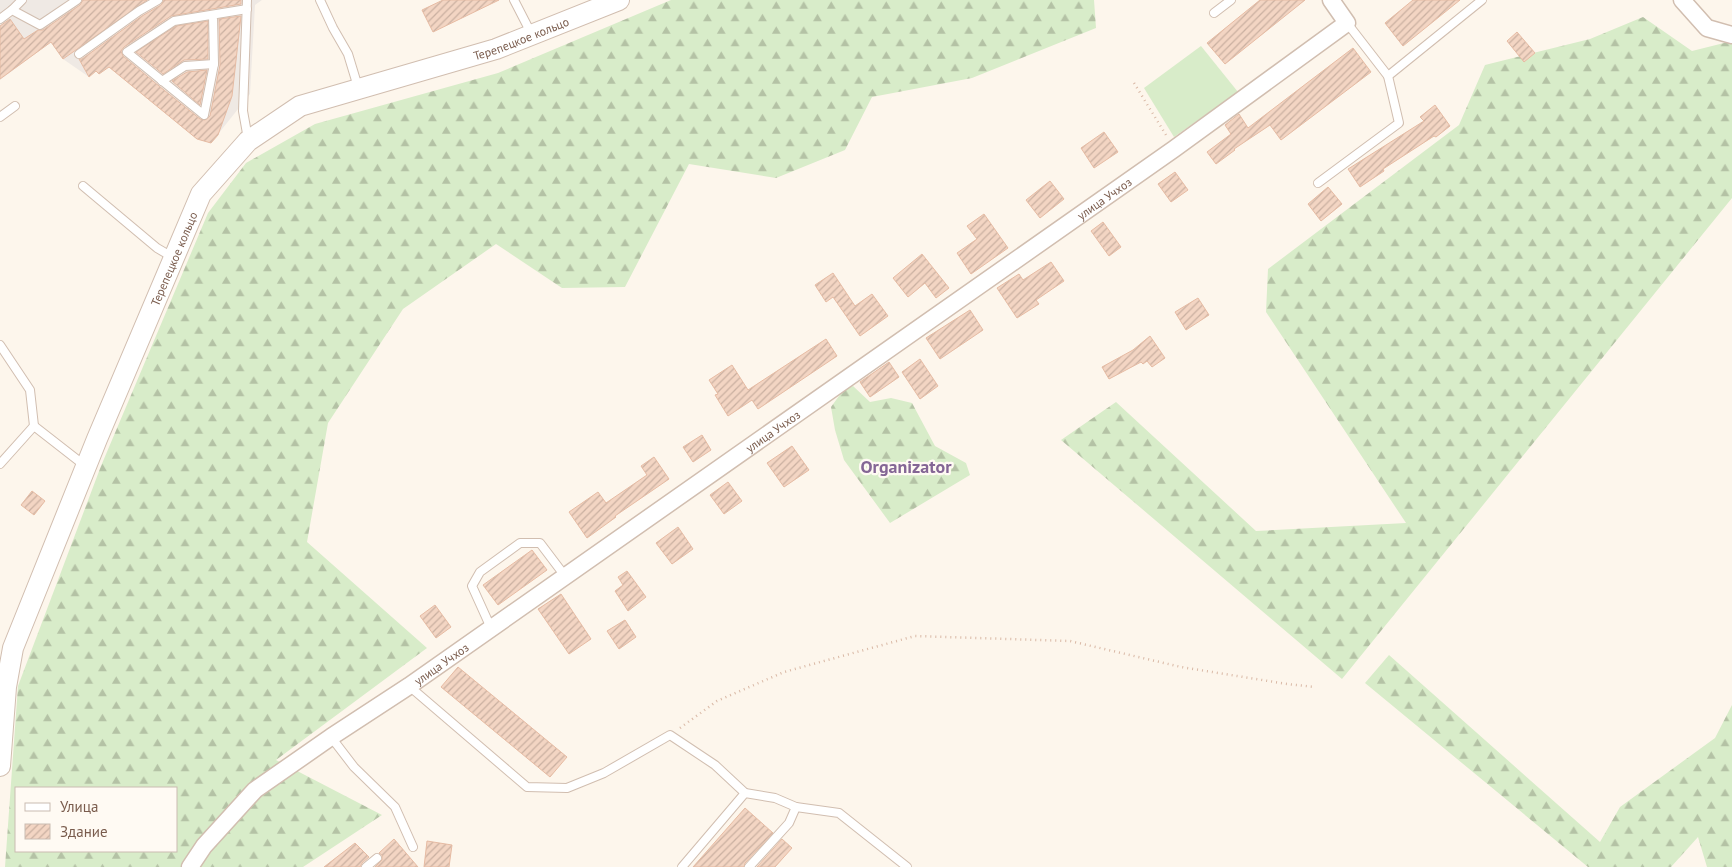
<svg xmlns="http://www.w3.org/2000/svg" width="1732" height="867" viewBox="0 0 1732 867" font-family="'PT Sans',sans-serif">
  <style>
    .industrial { fill: #efe9e4 }
    .forest { fill: url(#forest-firs); fill-rule: evenodd }
    .garden { fill: #d8ecc9 }
    .building { fill: url(#building-hatch); stroke: #e6bba3 }
    .lines { fill: none; stroke-linecap: round; stroke-linejoin: round }
    .service-casing { stroke: #d1beb0; stroke-width: 10 }
    .minor-casing { stroke: #d1beb0; stroke-width: 19 }
    .tertiary-casing { stroke: #d1beb0; stroke-width: 22 }
    .path { stroke: #d9b8a5; stroke-width: 2.5; stroke-dasharray: 1 4; stroke-linecap: butt }
    .service { stroke: #fff; stroke-width: 8 }
    .minor { stroke: #fff; stroke-width: 16 }
    .tertiary { stroke: #fff; stroke-width: 20 }
    .labels { text-anchor: middle; dominant-baseline: central; stroke-width: 4.5; stroke-linejoin: round; paint-order: stroke }
    .street-label { font-size: 12px; fill: #7a5c4d; stroke: #fffaf3 }
    .district-label { font-size: 18px; font-weight: bold; fill: #846695; stroke: #fffaf3 }
  </style>
  <defs>
    <pattern id="forest-firs" width="22" height="20" patternUnits="userSpaceOnUse" patternTransform="scale(1.25)"><rect width="22" height="20" fill="#d8ecc9"/><path d="M5 1l3.5 6h-7zM16 11l3.5 6h-7z" fill="#b4c2a5"/></pattern>
    <pattern id="building-hatch" width="6" height="6" patternUnits="userSpaceOnUse" patternTransform="scale(1.25)"><rect width="6" height="6" fill="#f3d5c3"/><path d="M-1 1l2-2M0 6l6-6M5 7l2-2" fill="none" stroke="#cab0a1"/></pattern>
  </defs>
  <rect width="100%" height="100%" fill="#fdf6ec"/>
  <path class="industrial" d="M0 0H262L255 5 250 94 211 143 197 139 109 67 99 74 96 71 89 77 63 59 51 42 0 80Z"/>
  <g class="forest">
    <path d="M671 0H1094L1096 28 972 78 872 97 845 150 776 178 689 164 625 287 562 288 496 244 403 309 328 423 307 542 427 648 276 760 382 815 303 867H5L18 686 101 466 208 213 246 163 315 124 498 73ZM16 788H176V851H16Z"/>
    <path d="M1643 17 1692 51 1732 41V198L1342 679 1061 440 1116 402 1256 531 1406 523 1266 312 1268 269 1459 125 1485 65 1590 39Z"/>
    <path d="M853 386 870 402 891 398 912 403 935 446 966 463 970 475 890 523 844 460 835 430 831 407 844 389Z"/>
    <path d="M1389 655 1600 842 1620 807 1715 738 1732 705V867H1707L1698 837 1671 867H1588L1365 683Z"/>
  </g>
  <path class="garden" d="M1201 46 1238 92 1174 137 1144 88Z"/>
  <g class="building">
    <path d="M83 0H147L63 59 51 42 0 79V26L10 19 24 39 38 30H43L80 5Z"/>
    <path d="M164 0H241V4L171 16 124 47 121 51 123 56 159 86 200 119 205 120 210 116 220 65 219 19 241 16 232 96 218 135 211 143 197 139 109 67 99 74 96 71 89 77 79 59H82L142 16 161 5Z"/>
    <path d="M443 0H499L433 32 422 10Z"/>
    <path d="M1260 0H1305L1225 64 1207 43Z"/>
    <path d="M1413 0H1460L1403 46 1385 23Z"/>
    <path d="M208 21V59L184 60 163 74 136 52 176 26Z"/>
    <path d="M1517 32 1535 53 1524 62 1507 41Z"/>
    <path d="M1353 48 1371 72 1281 140 1270 125 1234 149 1235 150 1216 164 1207 152 1231 134 1225 125 1239 114 1248 128Z"/>
    <path d="M207 70 200 105 172 81 187 72Z"/>
    <path d="M1435 105 1450 126 1436 137 1434 136 1383 169 1384 171 1360 187 1348 169 1424 121 1420 117Z"/>
    <path d="M1104 132 1118 152 1094 168 1081 148Z"/>
    <path d="M1175 172 1188 190 1171 202 1158 184Z"/>
    <path d="M1050 181 1064 199 1040 218 1026 200Z"/>
    <path d="M1328 187 1342 204 1321 221 1308 204Z"/>
    <path d="M984 214 1008 248 971 274 957 253 977 239 967 226Z"/>
    <path d="M1103 222 1121 247 1109 256 1091 231Z"/>
    <path d="M922 254 949 288 936 298 925 283 908 297 893 278Z"/>
    <path d="M1051 262 1064 281 1036 300 1039 304 1017 318 997 288 1019 274 1023 280Z"/>
    <path d="M833 273 855 306 872 294 888 316 860 336 833 297 826 302 815 285Z"/>
    <path d="M1198 298 1209 315 1186 330 1175 312Z"/>
    <path d="M970 310 983 330 940 359 926 338Z"/>
    <path d="M1150 336 1165 358 1152 367 1147 361 1143 364 1141 362 1109 379 1102 367 1133 350Z"/>
    <path d="M826 339 837 356 758 409 752 400 728 416 715 395 718 394 709 380 732 365 748 390Z"/>
    <path d="M920 359 938 386 920 399 902 372Z"/>
    <path d="M889 362 899 377 870 397 860 382Z"/>
    <path d="M702 435 711 450 693 462 683 447Z"/>
    <path d="M792 446 809 470 784 487 767 463Z"/>
    <path d="M654 457 669 479 615 516 616 517 587 538 569 512 598 492 606 503 647 475 641 466Z"/>
    <path d="M728 482 742 501 724 514 710 495Z"/>
    <path d="M32 491 45 501 34 515 21 505Z"/>
    <path d="M678 527 693 549 672 564 656 543Z"/>
    <path d="M532 550 547 570 498 605 483 585Z"/>
    <path d="M627 571 646 597 628 611 615 591 623 585 618 577Z"/>
    <path d="M561 594 591 639 569 654 538 609Z"/>
    <path d="M435 605 451 627 436 638 420 616Z"/>
    <path d="M625 620 636 637 619 649 607 631Z"/>
    <path d="M458 667 567 757 550 777 441 687Z"/>
    <path d="M745 808 773 833 745 863 744 867H693Z"/>
    <path d="M394 839 418 867H375L382 860V855L379 853Z"/>
    <path d="M782 839 792 848 775 867H757Z"/>
    <path d="M427 841 452 845 449 867H424Z"/>
    <path d="M355 843 369 857 362 863 360 867H324Z"/>
  </g>
  <g class="lines">
    <g class="service-casing">
      <g id="service">
        <path d="M247 0 243 111 248 139"/>
        <path d="M320 0 333 28 348 54 358 87"/>
        <path d="M514 0 531 33"/>
        <path d="M12 10 22 0"/>
        <path d="M1214 13 1231 0"/>
        <path d="M213 15 214 64 204 115 127 52 174 21 247 9"/>
        <path d="M0 19 12 10 40 25 77 0"/>
        <path d="M79 54 139 11 158 0"/>
        <path d="M1388 76 1482 0"/>
        <path d="M162 81 185 66 214 64"/>
        <path d="M0 117 15 106"/>
        <path d="M1318 183 1399 123 1388 76 1347 23"/>
        <path d="M83 186 157 248 174 258"/>
        <path d="M0 345 30 390 34 426"/>
        <path d="M0 464 34 426 84 465"/>
        <path d="M491 628 472 586 480 572 520 543H540L565 576"/>
        <path d="M409 686 527 787 567 788 604 773 670 735 715 765 745 793"/>
        <path d="M331 737 354 767 395 807 413 847"/>
        <path d="M796 807 839 813 907 867"/>
        <path d="M366 867 377 858"/>
        <path d="M682 867 745 793 775 798 796 807 789 823 749 867"/>
      </g>
    </g>
    <g class="minor-casing">
      <g id="minor">
        <path d="M1682 0 1707 28 1732 35"/>
        <path id="s1" d="M190 867 204 846 255 790 331 737 409 686 1174 149 1347 23 1331 0"/>
      </g>
    </g>
    <g class="tertiary-casing">
      <g id="tertiary">
        <path id="s2" d="M0 766 6 687 13 648 97 439 201 194 248 141 300 106 496 49 619 0"/>
      </g>
    </g>
    <g class="path">
      <path d="M1134 83 1166 135"/>
      <path d="M680 728 717 701 784 672 915 636 1070 641 1181 667 1287 684 1315 687"/>
    </g>
    <use href="#service" class="service"/>
    <use href="#minor" class="minor"/>
    <use href="#tertiary" class="tertiary"/>
  </g>
  <g class="labels">
    <g class="street-label">
      <text stroke="none"><textPath href="#s2" startOffset="975">Терепецкое кольцо</textPath></text>
      <text stroke="none"><textPath href="#s1" startOffset="1136">улица Учхоз</textPath></text>
      <text stroke="none"><textPath href="#s2" startOffset="540">Терепецкое кольцо</textPath></text>
      <text stroke="none"><textPath href="#s1" startOffset="731">улица Учхоз</textPath></text>
      <text stroke="none"><textPath href="#s1" startOffset="326">улица Учхоз</textPath></text>
    </g>
    <g class="district-label">
      <text x="906" y="466">Organizator</text>
    </g>
  </g>
  <rect x="15" y="787" width="162" height="65" fill="#fffaf3" stroke="#cabbb1"/>
  <rect x="25" y="803" width="25" height="8" fill="#ffffff" stroke="#cabbb1"/>
  <text x="60" y="812" font-size="15" fill="#7a5c4d">Улица</text>
  <rect x="25" y="824" width="25" height="15" fill="url(#building-hatch)" stroke="#cabbb1"/>
  <text x="60" y="837" font-size="15" fill="#7a5c4d">Здание</text>
</svg>
